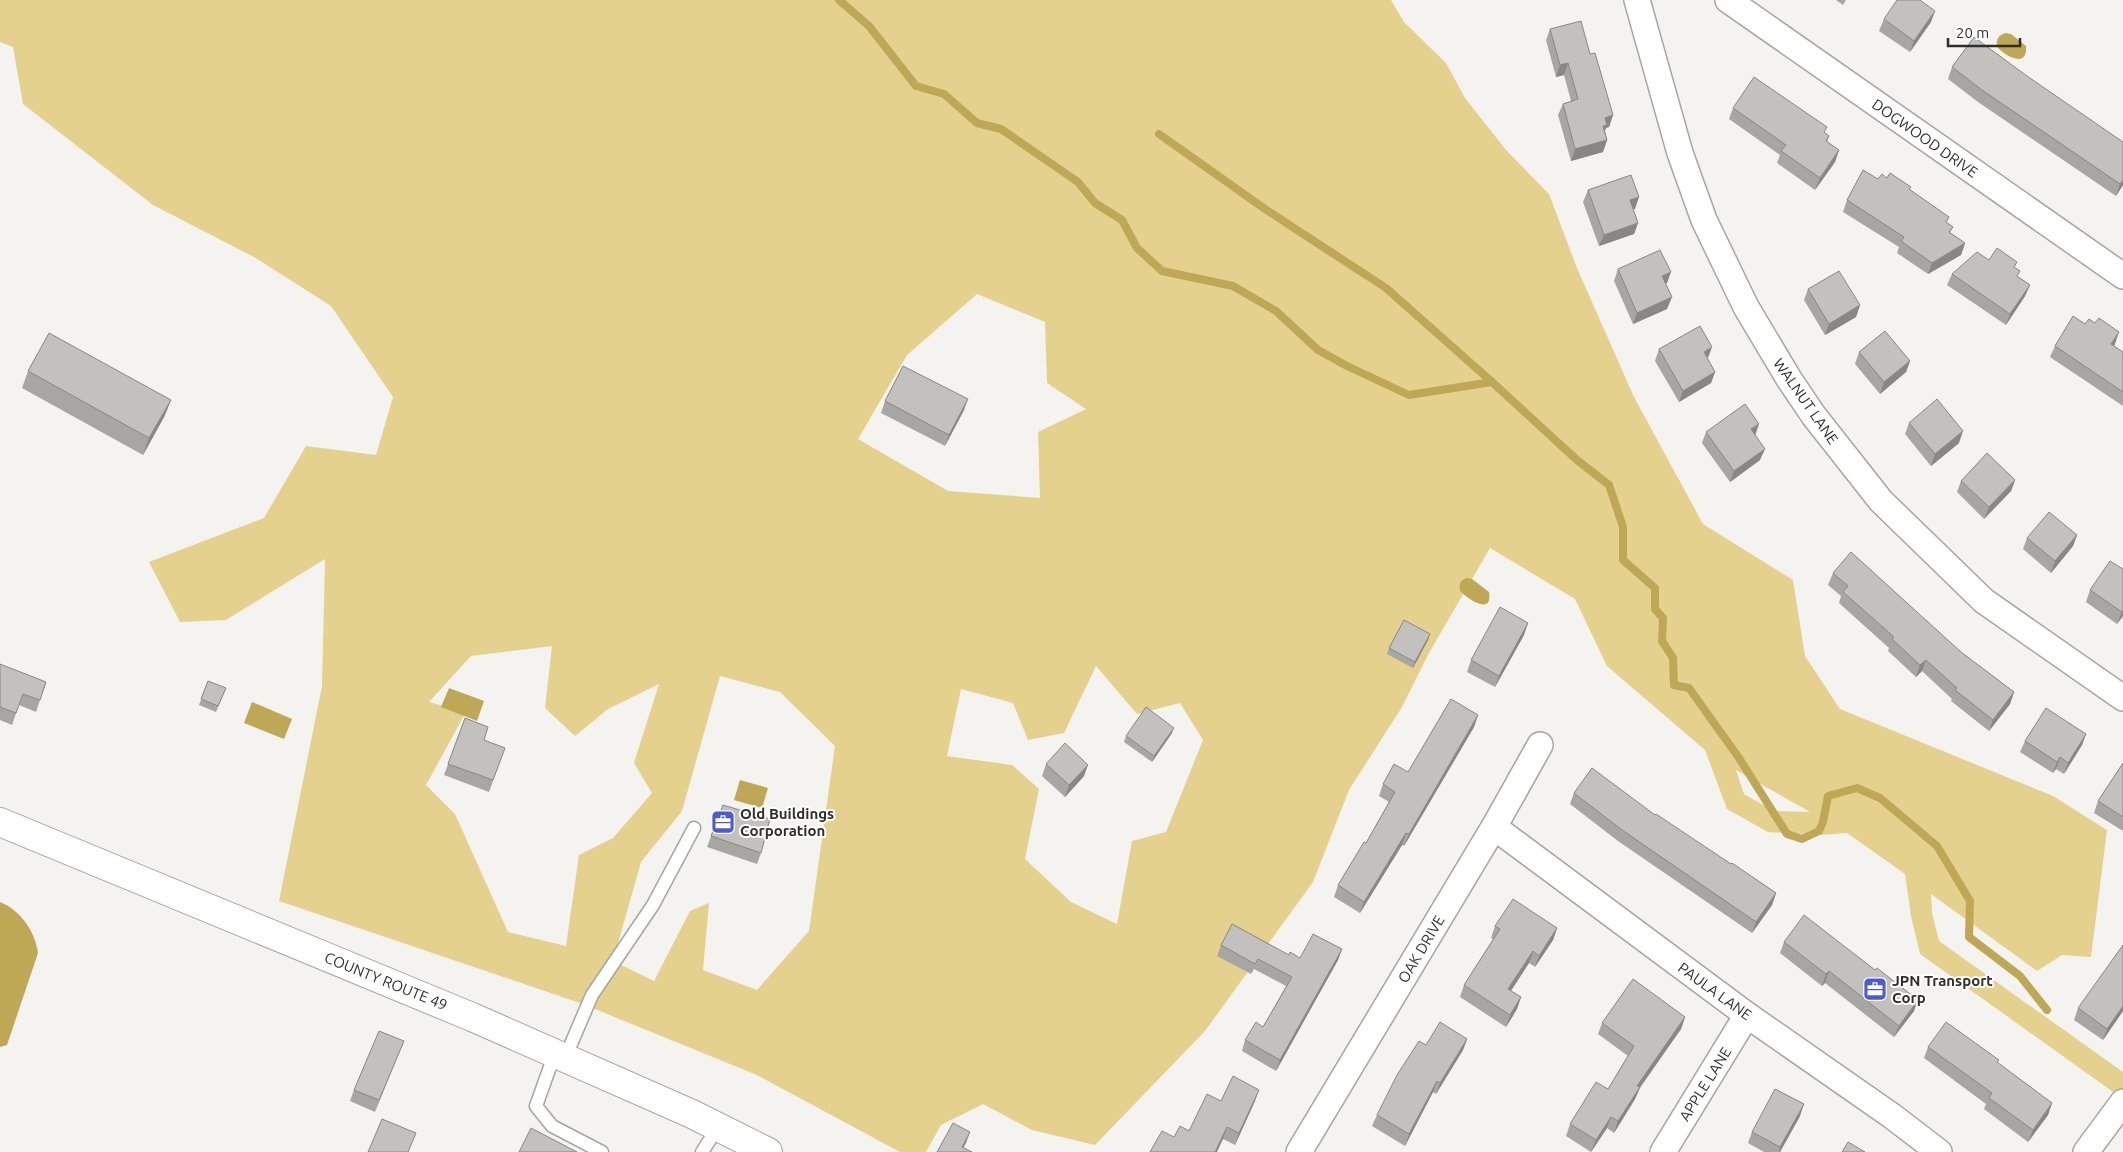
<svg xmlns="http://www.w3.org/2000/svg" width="2123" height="1152" viewBox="0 0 2123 1152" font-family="Ubuntu,sans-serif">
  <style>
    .green { fill: #e4d18d; fill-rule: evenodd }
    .water { fill: #bea755 }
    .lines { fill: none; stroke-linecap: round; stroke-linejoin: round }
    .stream { stroke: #bea755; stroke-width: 8 }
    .lane-casing { stroke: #a6a5a2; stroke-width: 15 }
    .street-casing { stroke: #a6a5a2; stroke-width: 28 }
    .secondary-casing { stroke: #a6a5a2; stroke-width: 30 }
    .lane { stroke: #fff; stroke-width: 12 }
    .street { stroke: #fff; stroke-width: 25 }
    .secondary { stroke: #fff; stroke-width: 28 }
    .wall { fill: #a7a6a3 }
    .shaded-wall { fill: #888785 }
    .building { fill: #c2c1be; stroke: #888785 }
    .labels { text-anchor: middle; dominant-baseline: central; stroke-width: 4; stroke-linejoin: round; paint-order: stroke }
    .street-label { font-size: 15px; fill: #2f2e2d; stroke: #fff }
    .poi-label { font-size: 15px; font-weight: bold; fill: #2f2e2d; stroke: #fff; text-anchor: start }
  </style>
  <rect width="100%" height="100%" fill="#f4f3ef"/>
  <path class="green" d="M0 0H1391L1404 22 1446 63 1465 98 1506 150 1549 194 1577 268 1634 397 1703 524 1793 580 1805 656 1840 709 2053 796 2107 830 2091 957 2062 955 2037 971 1931 894 1932 913 1939 941 2123 1072V1099L1920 954 1911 916 1905 874 1847 833 1821 835 1768 832 1727 809 1705 750 1607 666 1575 599 1490 548 1429 653 1402 707 1349 790 1313 882 1205 1031 1095 1145 1032 1130 983 1104 941 1125 926 1152H900L757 1075 580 1003 279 901 322 686 325 559 226 620 180 622 149 562 264 518 306 446 376 455 393 397 331 306 254 257 153 205 23 104 13 47 0 42ZM977 294 1045 322 1047 383 1086 409 1038 432 1040 498 948 491 858 439 907 355ZM552 646 545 708 575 736 608 709 659 684 634 763 652 793 613 838 579 855 566 946 508 932 455 814 426 785 466 712 429 702 471 656ZM1096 666 1137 714 1180 703 1203 740 1166 832 1132 841 1117 924 1071 902 1025 859 1039 789 1012 765 947 756 961 689 1013 703 1028 740 1064 733ZM720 676 780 692 835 746 809 931 757 990 703 970 709 903 690 911 654 981 613 961 641 862 682 811ZM1736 770 1810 812 1774 811 1744 794Z"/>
  <g class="water">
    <path d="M2005 33 2011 34 2026 46C2028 69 2005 56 1997 47 1996 39 1998 36 2005 33Z"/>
    <path d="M1466 578 1472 579 1489 592C1493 617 1467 598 1460 591 1459 584 1460 581 1466 578Z"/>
    <path d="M449 688 484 701 477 721 441 707Z"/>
    <path d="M252 702 292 719 284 739 244 723Z"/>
    <path d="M740 780 768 788 762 808 734 800Z"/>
    <path d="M0 902C20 910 35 931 38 953L7 1045 0 1047Z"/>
  </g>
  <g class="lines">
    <g class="stream">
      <path d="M839 0 869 26 916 86 944 94 977 123 1001 129 1078 182 1095 203 1122 220 1137 248 1162 271 1233 286 1276 311 1318 350 1347 366 1409 395 1492 382 1577 460 1609 485 1623 527V560L1655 588V609L1663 618 1662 641 1673 658 1674 685 1689 688 1739 758 1787 834 1802 839 1819 831 1823 822 1828 796 1857 788 1880 798 1937 846 1970 901 1969 937 2020 976 2047 1010"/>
      <path d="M1159 134 1265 209 1386 288 1492 382"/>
    </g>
    <g class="lane-casing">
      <g id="lane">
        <path d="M555 1053 536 1106 552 1126 602 1152"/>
        <path d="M565 1058 592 995 653 905 694 828"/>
        <path d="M702 1152 718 1127"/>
      </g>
    </g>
    <g class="street-casing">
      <g id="street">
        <path d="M1637 0 1680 153 1704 220 1746 307 1789 379 1814 416 1881 501 1984 601 2123 698"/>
        <path d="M1728 0 2123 276"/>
        <path d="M1494 827 1747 1015 1892 1116 1939 1152"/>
        <path d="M1299 1152 1494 827 1540 745"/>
        <path d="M1663 1152 1747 1015"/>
        <path d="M2086 1152 2123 1102"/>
      </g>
    </g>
    <g class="secondary-casing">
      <path id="secondary" d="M0 822 472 1017 692 1114 768 1152"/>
    </g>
    <use href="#lane" class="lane"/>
    <use href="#street" class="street"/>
    <use href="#secondary" class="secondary"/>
  </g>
  <g class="wall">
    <path d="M1836 0H1846L1843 5Z"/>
    <path d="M1884 19 1931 22 1910 52 1879 31Z"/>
    <path d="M1550 29 1590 54 1613 115 1609 127 1606 128 1605 131 1607 140 1603 152 1571 161 1558 115 1563 104 1571 101 1564 75 1556 77 1546 40Z"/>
    <path d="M1952 67 2123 185 2116 196 1978 102 1948 79Z"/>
    <path d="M1733 108 1825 133 1829 136 1827 142 1839 150 1835 162 1815 190 1777 163 1780 155 1729 119Z"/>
    <path d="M1887 178 1911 187 1909 190 1947 223 1953 227 1950 233 1965 243 1961 255 1928 274 1897 253 1899 247 1843 212 1847 200 1878 179Z"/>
    <path d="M1588 190 1635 209H1633L1638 223 1634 234 1599 246 1583 202Z"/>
    <path d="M1989 260 2015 268 2018 277 2030 285 2025 296 2006 325 1947 285 1952 274Z"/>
    <path d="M1618 269 1667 283 1665 284 1667 309 1633 324 1614 281Z"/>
    <path d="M1808 289 1860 305 1856 317 1825 335 1804 300Z"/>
    <path d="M2115 344 2114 346 2123 352V406L2050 357 2055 346Z"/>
    <path d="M1659 349 1707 358 1715 372 1711 383 1679 402 1655 361Z"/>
    <path d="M1859 352 1910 361 1906 372 1880 394 1855 364Z"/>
    <path d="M28 371 171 400 164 417 143 455 22 388Z"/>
    <path d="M885 401 964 410 945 446 881 413Z"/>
    <path d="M1909 423 1959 443 1931 466 1905 434Z"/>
    <path d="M1706 432 1755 435 1760 460 1730 482 1702 443Z"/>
    <path d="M2015 480 2011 491 1984 519 1957 492 1961 481Z"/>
    <path d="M2077 535 2073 546 2051 573 2023 549 2027 538Z"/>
    <path d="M2123 569V616L2117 624 2086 602 2090 590Z"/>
    <path d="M1833 573 1961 652 2014 692 2010 704 1989 731 1951 701 1952 699 1922 671 1916 677 1888 651 1889 648 1839 603 1841 596 1828 585Z"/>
    <path d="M1524 635 1495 687 1467 672 1471 660Z"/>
    <path d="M1428 640 1413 668 1387 654 1389 648Z"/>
    <path d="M0 664 46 682 36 712 19 705 12 725 0 720Z"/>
    <path d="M208 681 226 688 216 712 199 705Z"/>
    <path d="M1478 715 1474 727 1404 846 1402 845 1360 913 1334 897 1338 885 1366 843 1389 802 1379 796 1383 784 1408 772Z"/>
    <path d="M465 718 484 740 505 748 489 792 444 775Z"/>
    <path d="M1172 733 1152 762 1124 742 1126 736Z"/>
    <path d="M2086 734 2082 745 2064 774 2056 769 2053 773 2020 752 2025 741Z"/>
    <path d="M2123 763V831L2094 813 2098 801Z"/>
    <path d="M1046 764 1084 776 1065 797 1042 776Z"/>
    <path d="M1574 793 1655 815 1776 893 1772 905 1752 933 1618 841 1570 804Z"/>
    <path d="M723 805 761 853 757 864 707 847Z"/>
    <path d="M1495 926 1557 928 1553 940 1535 967 1529 963 1511 991 1521 997 1517 1009 1506 1027 1460 997 1464 985 1493 939 1491 938Z"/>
    <path d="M1784 942 1914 1011 1894 1037 1825 983 1822 986 1780 953Z"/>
    <path d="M1221 945 1289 955 1300 958 1342 949 1338 960 1276 1071 1242 1051 1245 1040 1263 1027 1286 986 1254 969 1251 974 1217 956Z"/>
    <path d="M2078 1008 2123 1011 2103 1040 2074 1020Z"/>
    <path d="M1685 1017 1681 1029 1640 1088 1635 1099 1614 1133 1607 1128 1591 1152 1566 1136 1570 1124 1608 1089 1628 1056 1598 1034 1602 1023Z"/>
    <path d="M1467 1039 1463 1050 1436 1094 1433 1092 1405 1146 1372 1126 1377 1115 1426 1045Z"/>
    <path d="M404 1041 375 1112 350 1101 354 1090Z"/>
    <path d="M1928 1047 1999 1060 1997 1063 2052 1103 2048 1115 2028 1142 1984 1109 1986 1104 1924 1058Z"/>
    <path d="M1255 1101 1235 1145 1223 1139 1174 1137Z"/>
    <path d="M1800 1116 1780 1152H1764L1748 1143 1752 1132Z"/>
  </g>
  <g class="shaded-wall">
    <path d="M1935 11 1931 22 1910 52 1914 41Z"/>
    <path d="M1568 63 1564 75 1556 77 1560 65Z"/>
    <path d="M1613 115 1609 127 1606 128 1603 136 1602 129 1605 118Z"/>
    <path d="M1607 140 1603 152 1571 161 1575 149Z"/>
    <path d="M1839 150 1835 162 1815 190 1820 178Z"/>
    <path d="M2123 180V185L2116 196 2120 184Z"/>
    <path d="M1639 197 1635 209 1626 212 1630 200Z"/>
    <path d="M1638 223 1634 234 1599 246 1604 235Z"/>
    <path d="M1965 243 1961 255 1928 274 1932 263Z"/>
    <path d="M1671 272 1667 283 1658 287 1662 276Z"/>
    <path d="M2030 285 2025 296 2006 325 2010 314Z"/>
    <path d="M1672 297 1667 309 1633 324 1637 313Z"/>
    <path d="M1860 305 1856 317 1825 335 1829 324Z"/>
    <path d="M2119 332 2115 344 2107 356 2111 344Z"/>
    <path d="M1712 347 1708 358 1704 352Z"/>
    <path d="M1910 361 1906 372 1880 394 1884 382Z"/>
    <path d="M1715 372 1711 383 1679 402 1683 391Z"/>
    <path d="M968 399 964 410 945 446 949 435Z"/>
    <path d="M171 400 164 417 143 455 149 438Z"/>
    <path d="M1759 424 1755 436 1751 429Z"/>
    <path d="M1963 431 1959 443 1931 466 1935 454Z"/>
    <path d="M1765 449 1760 460 1730 482 1734 471Z"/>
    <path d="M2015 480 2011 491 1984 519 1989 507Z"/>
    <path d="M2077 535 2073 546 2051 573 2055 561Z"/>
    <path d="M2123 610V616L2117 624 2122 612Z"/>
    <path d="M1528 623 1524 635 1495 687 1499 676Z"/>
    <path d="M1430 634 1428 640 1413 668 1415 662Z"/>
    <path d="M1926 660 1922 671 1916 677 1920 665Z"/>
    <path d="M2014 692 2010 704 1989 731 1993 720Z"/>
    <path d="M1478 715 1474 727 1404 846 1409 834Z"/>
    <path d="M1174 728 1172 733 1152 762 1154 756Z"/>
    <path d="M2086 734 2082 745 2064 774 2068 763Z"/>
    <path d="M2060 757 2056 769 2053 773 2057 762Z"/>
    <path d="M1088 765 1084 776 1065 797 1069 785Z"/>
    <path d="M1406 833 1402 845 1360 913 1364 902Z"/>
    <path d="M1776 893 1772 905 1752 933 1756 922Z"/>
    <path d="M1557 928 1553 940 1535 967 1539 956Z"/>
    <path d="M1342 949 1338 960 1276 1071 1280 1060Z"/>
    <path d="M1533 951 1529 963 1504 1001 1508 989Z"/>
    <path d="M1829 971 1825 983 1822 986 1826 974Z"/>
    <path d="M1521 997 1517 1009 1506 1027 1510 1015Z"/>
    <path d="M1918 1000 1914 1011 1894 1037 1899 1026Z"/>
    <path d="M2123 1006V1011L2103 1040 2107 1029Z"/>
    <path d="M1685 1017 1681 1029 1640 1087 1635 1099 1614 1133 1618 1121 1637 1086Z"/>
    <path d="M1467 1039 1463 1050 1436 1094 1440 1083Z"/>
    <path d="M1437 1081 1433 1092 1405 1146 1409 1134Z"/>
    <path d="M1259 1090 1255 1101 1235 1145 1239 1133Z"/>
    <path d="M2052 1103 2048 1115 2028 1142 2033 1130Z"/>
    <path d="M1804 1104 1800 1116 1780 1152H1779L1780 1147Z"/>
    <path d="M1611 1117 1607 1128 1591 1152 1596 1140Z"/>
    <path d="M1227 1127 1223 1139 1217 1152H1215Z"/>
    <path d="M970 1132 966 1143 961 1152 962 1147Z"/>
  </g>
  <g class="building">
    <path d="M1897 0H1920L1935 11 1914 41 1884 19Z"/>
    <path d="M1581 21 1590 54 1595 53 1613 115 1605 118 1607 125 1603 126 1607 140 1575 149 1563 104 1578 99 1568 63 1560 65 1550 29Z"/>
    <path d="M1974 37 2027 76 2123 142V180L2120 184 1982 90 1952 67Z"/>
    <path d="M1754 77 1827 127 1824 132 1829 136 1826 141 1839 150 1820 178 1781 151 1786 145 1733 108Z"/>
    <path d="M1863 170 1878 179 1882 174 1887 178 1890 173 1911 187 1909 189 1949 217 1946 222 1953 227 1949 232 1965 243 1932 263 1901 241 1904 237 1847 200Z"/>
    <path d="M1631 175 1639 197 1630 200 1638 223 1604 235 1588 190Z"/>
    <path d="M1997 248 2017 262 2014 267 2020 271 2017 276 2030 285 2010 314 1952 274 1977 252 1989 260Z"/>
    <path d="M1660 250 1671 272 1662 276 1672 297 1637 313 1618 269Z"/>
    <path d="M1839 271 1860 305 1829 324 1808 289Z"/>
    <path d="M2073 316 2085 324 2089 319 2095 323 2099 318 2119 332 2111 344 2123 352V392L2055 346Z"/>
    <path d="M1700 326 1712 347 1704 352 1715 372 1683 391 1659 349Z"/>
    <path d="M1885 331 1910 361 1884 382 1859 352Z"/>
    <path d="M49 333 171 400 149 438 28 371Z"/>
    <path d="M903 366 968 399 949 435 885 401Z"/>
    <path d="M1937 399 1963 431 1935 454 1909 423Z"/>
    <path d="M1745 404 1759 424 1751 429 1765 449 1734 471 1706 432Z"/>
    <path d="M1987 453 2015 480 1989 507 1961 481Z"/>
    <path d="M2049 512 2077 535 2055 561 2027 538Z"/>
    <path d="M1851 552 1961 652 2014 692 1993 720 1955 690 1957 688 1926 660 1920 665 1892 639 1894 637 1843 592 1848 586 1833 573Z"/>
    <path d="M2110 561 2123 569V610L2122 612 2090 590Z"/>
    <path d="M1500 607 1528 623 1499 676 1471 660Z"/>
    <path d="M1404 620 1430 634 1415 662 1389 648Z"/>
    <path d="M0 664 46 682 40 700 23 694 16 713 0 707Z"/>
    <path d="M208 681 226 688 218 706 201 699Z"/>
    <path d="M1451 699 1478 715 1409 834 1406 833 1364 902 1338 885 1364 842 1366 843 1395 792 1383 784 1394 764 1408 772Z"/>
    <path d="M1146 707 1174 728 1154 756 1126 736Z"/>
    <path d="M2046 708 2086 734 2068 763 2060 757 2057 762 2025 741Z"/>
    <path d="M465 718 488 727 484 740 505 748 493 780 448 764Z"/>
    <path d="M1065 743 1088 765 1069 785 1046 764Z"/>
    <path d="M2123 763V817L2098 801Z"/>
    <path d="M1592 768 1655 815 1656 814 1731 864 1732 863 1776 893 1756 922 1622 830 1574 793Z"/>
    <path d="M723 805 770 819 761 853 711 836Z"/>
    <path d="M1513 899 1557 928 1539 956 1533 951 1508 989 1521 997 1510 1015 1464 985 1500 929 1495 926Z"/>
    <path d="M1804 915 1875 970 1877 968 1918 1000 1899 1026 1829 971 1826 974 1784 942Z"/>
    <path d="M1232 924 1289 955 1290 952 1300 958 1313 934 1342 949 1280 1060 1245 1040 1256 1022 1263 1027 1292 977 1258 959 1255 964 1221 945Z"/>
    <path d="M2123 945V1006L2107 1029 2078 1008Z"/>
    <path d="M1633 979 1685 1017 1637 1086 1640 1087 1618 1121 1611 1117 1596 1140 1570 1124 1596 1082 1608 1089 1634 1046 1602 1023Z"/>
    <path d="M1440 1022 1467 1039 1440 1083 1437 1081 1409 1134 1377 1115 1397 1075 1419 1041 1426 1045Z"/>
    <path d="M1946 1022 1999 1060 1997 1062 2052 1103 2033 1130 1989 1098 1992 1093 1928 1047Z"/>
    <path d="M379 1031 404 1041 379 1100 354 1090Z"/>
    <path d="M1233 1076 1259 1090 1239 1133 1227 1127 1215 1152H1150L1162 1131 1174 1137 1180 1126 1189 1131 1207 1094 1221 1101Z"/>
    <path d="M1775 1089 1804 1104 1780 1147 1752 1132Z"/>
    <path d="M382 1119 416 1133 408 1152H368Z"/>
    <path d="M953 1123 970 1132 962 1147 972 1152H937Z"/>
    <path d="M531 1128 577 1152H519Z"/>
    <path d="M1848 1142 1865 1152H1842Z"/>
  </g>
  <defs>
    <g id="office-square" transform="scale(1.25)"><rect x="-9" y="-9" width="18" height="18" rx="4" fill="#4e5ad0" stroke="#fff"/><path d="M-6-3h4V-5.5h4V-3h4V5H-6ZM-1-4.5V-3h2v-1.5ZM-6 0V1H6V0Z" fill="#fff"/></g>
  </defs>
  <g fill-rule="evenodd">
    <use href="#office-square" x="723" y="822"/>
    <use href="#office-square" x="1875" y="989"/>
  </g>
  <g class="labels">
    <g class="street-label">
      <text transform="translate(1925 138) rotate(35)">DOGWOOD DRIVE</text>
      <text transform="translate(1806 401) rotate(55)">WALNUT LANE</text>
      <text transform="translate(1421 949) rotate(-59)">OAK DRIVE</text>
      <text transform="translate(386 981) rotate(22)">COUNTY ROUTE 49</text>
      <text transform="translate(1715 991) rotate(36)">PAULA LANE</text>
      <text transform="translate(1705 1084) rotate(-58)">APPLE LANE</text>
    </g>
    <g class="poi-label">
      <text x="740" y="813">Old Buildings<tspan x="740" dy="17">Corporation</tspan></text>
      <text x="1892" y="980">JPN Transport<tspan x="1892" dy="17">Corp</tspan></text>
    </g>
  </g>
  <path d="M1948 38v8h72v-8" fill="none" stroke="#2f2e2d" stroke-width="2.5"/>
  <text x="1956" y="38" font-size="15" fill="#2f2e2d" stroke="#ffffff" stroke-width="4" paint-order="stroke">20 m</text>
</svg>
